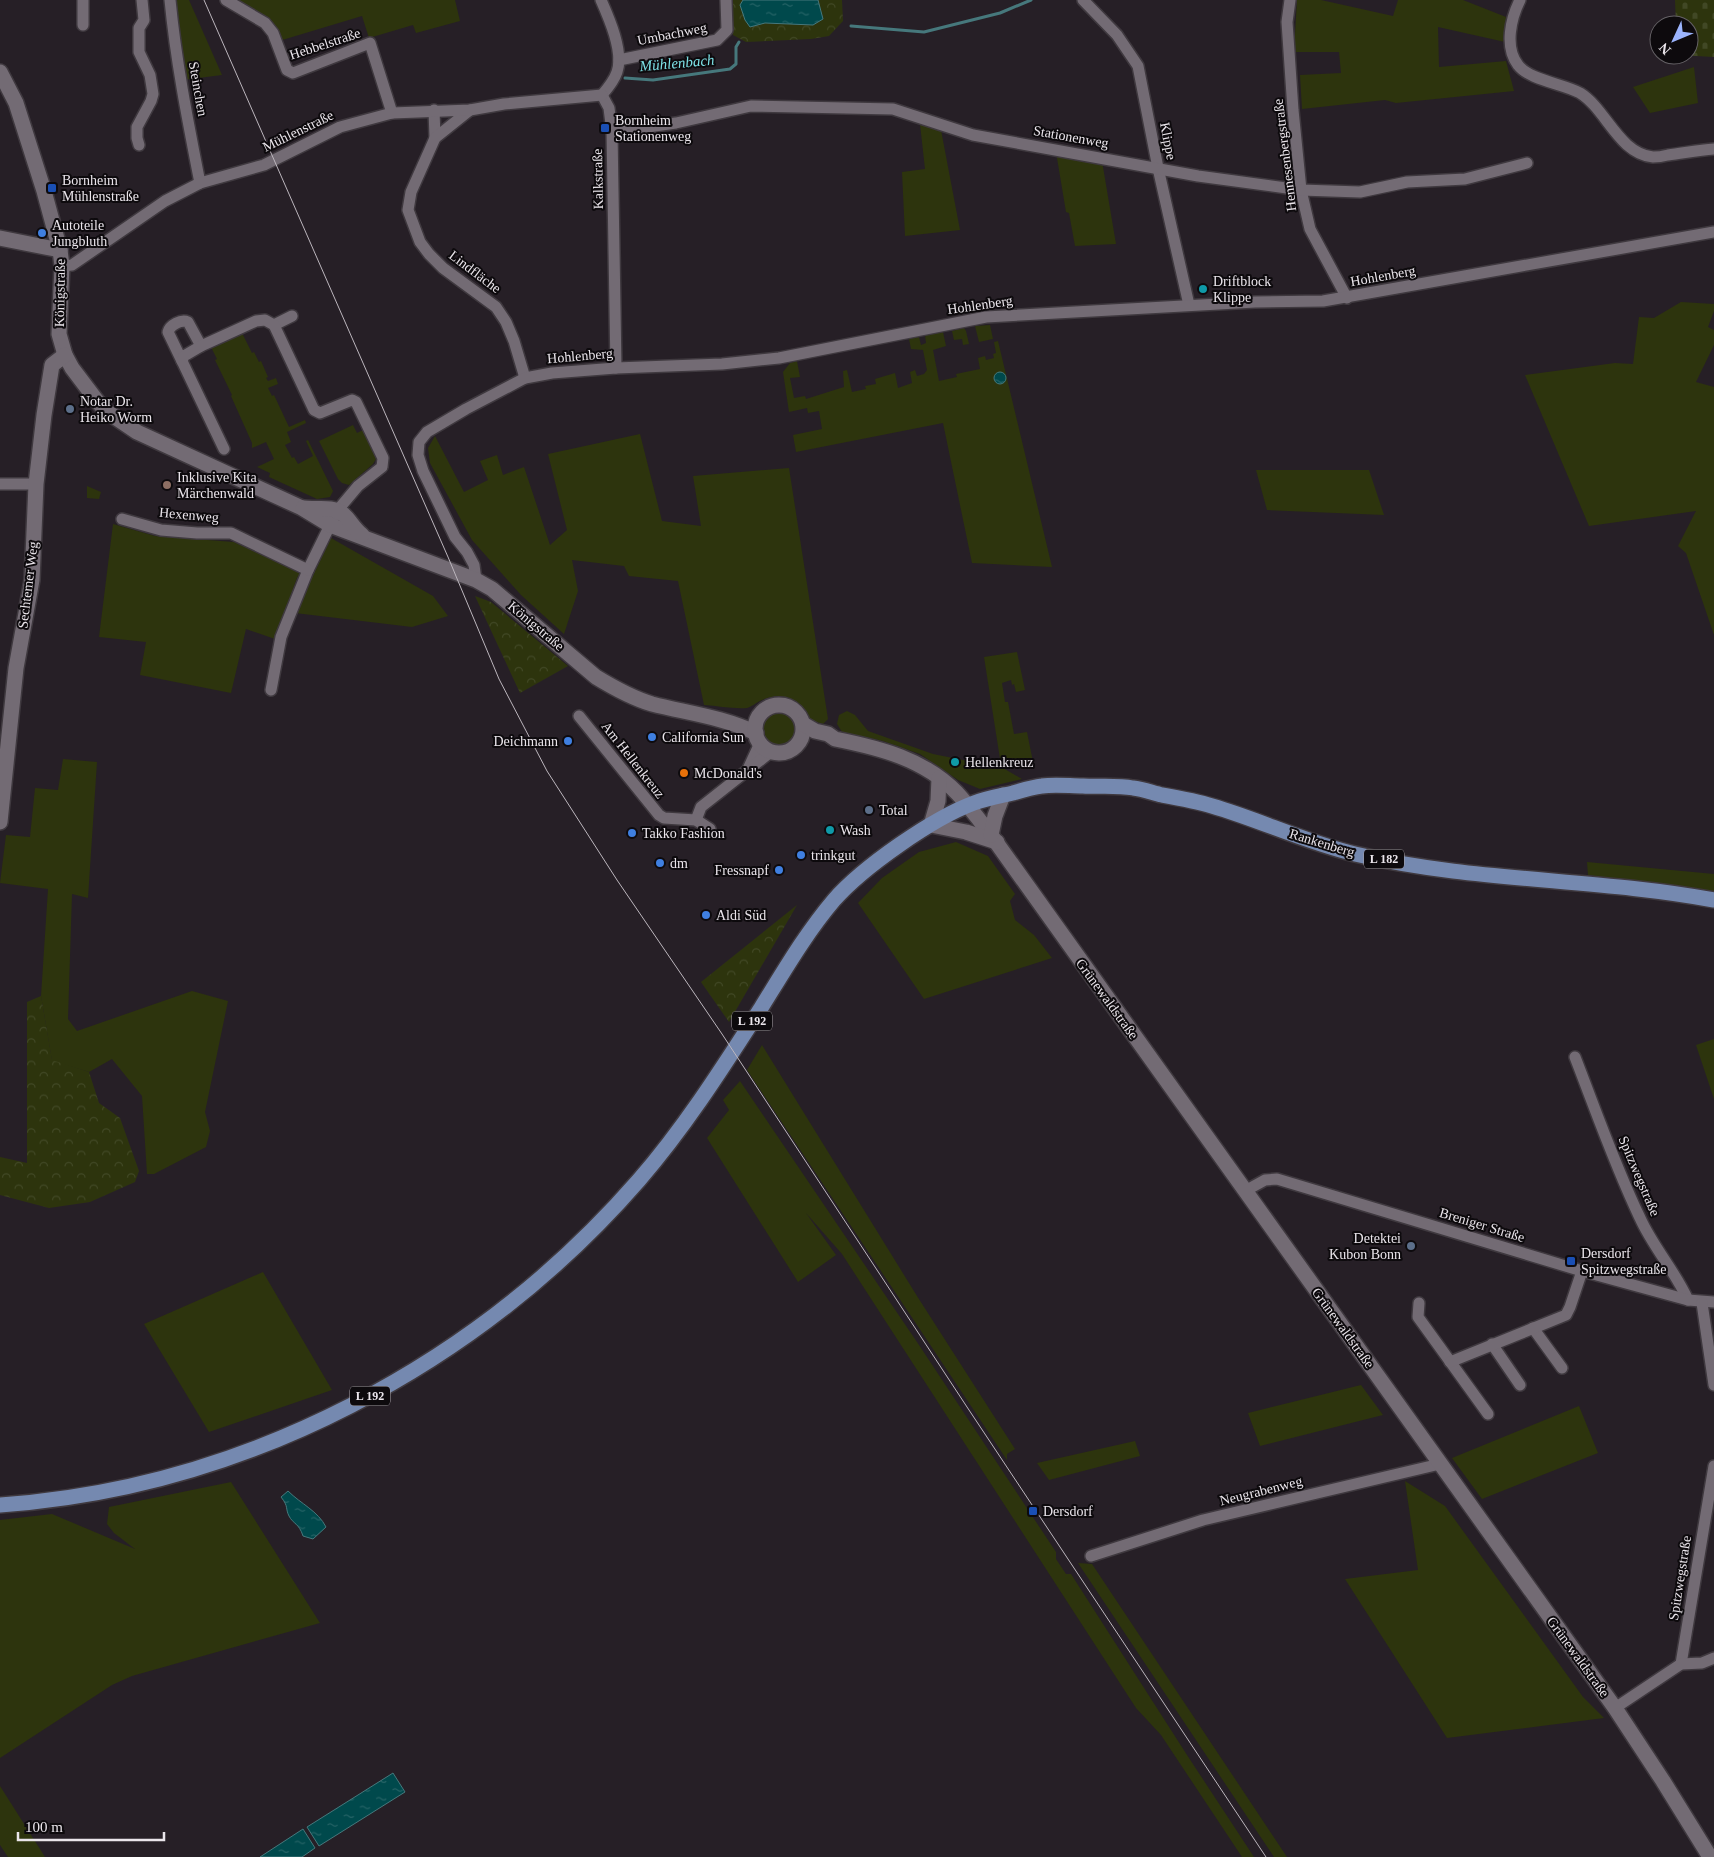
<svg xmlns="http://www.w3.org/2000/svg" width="1714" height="1857" viewBox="0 0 1714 1857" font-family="Georgia,serif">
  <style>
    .green { fill: #2d340d }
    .forest { fill: url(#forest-crowns) }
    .cemetery { fill: url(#cemetery-stones) }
    .water { fill: url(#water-ripples); stroke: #46787c }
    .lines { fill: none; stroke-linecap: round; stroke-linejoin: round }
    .stream { stroke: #46787c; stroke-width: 3 }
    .street-casing { stroke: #3f393f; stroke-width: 14 }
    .secondary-casing { stroke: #3f393f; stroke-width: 18 }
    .primary-casing { stroke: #3f393f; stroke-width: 18 }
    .street { stroke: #736b74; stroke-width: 11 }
    .secondary { stroke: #736b74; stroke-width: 15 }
    .primary { stroke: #7589b0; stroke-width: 15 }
    .tram { stroke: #bcb6bd; stroke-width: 1 }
    .transit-dot { fill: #1a4fb4; stroke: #0d0a0d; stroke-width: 2 }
    .shop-dot { fill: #3f7fe0; stroke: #0d0a0d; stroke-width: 2 }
    .culture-dot { fill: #0f9aa8; stroke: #0d0a0d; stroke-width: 2 }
    .service-dot { fill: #5c6f8a; stroke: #0d0a0d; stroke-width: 2 }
    .education-dot { fill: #8d6e63; stroke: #0d0a0d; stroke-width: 2 }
    .food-dot { fill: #e8710a; stroke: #0d0a0d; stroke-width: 2 }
    .labels { text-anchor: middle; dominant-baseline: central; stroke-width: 4; stroke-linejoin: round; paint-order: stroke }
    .shield { fill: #0d0a0d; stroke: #a8a3a8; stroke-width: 1 }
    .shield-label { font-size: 12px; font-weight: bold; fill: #eae5eb }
    .street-label { font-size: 14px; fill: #eae5eb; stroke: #0d0a0d }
    .poi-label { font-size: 14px; fill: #eae5eb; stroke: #0d0a0d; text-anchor: start }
    .water-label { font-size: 15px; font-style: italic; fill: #7de0e5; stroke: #0d0a0d }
  </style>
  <defs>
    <pattern id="forest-crowns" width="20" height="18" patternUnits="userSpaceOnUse" patternTransform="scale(1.25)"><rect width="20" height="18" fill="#2d340d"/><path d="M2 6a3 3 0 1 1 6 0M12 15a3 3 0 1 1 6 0" fill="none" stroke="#414825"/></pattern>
    <pattern id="cemetery-stones" width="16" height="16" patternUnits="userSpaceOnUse" patternTransform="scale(1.25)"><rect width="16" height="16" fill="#2d340d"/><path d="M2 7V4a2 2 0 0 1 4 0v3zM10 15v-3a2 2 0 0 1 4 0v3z" fill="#414825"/></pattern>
    <pattern id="water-ripples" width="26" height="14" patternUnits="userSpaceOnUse" patternTransform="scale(1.25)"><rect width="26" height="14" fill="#00494c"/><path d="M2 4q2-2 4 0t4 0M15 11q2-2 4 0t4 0" fill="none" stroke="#256366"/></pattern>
  </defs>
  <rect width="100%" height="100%" fill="#261f26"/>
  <g class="green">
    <path d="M174 0H189L222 75 183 80Z"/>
    <path d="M236 0H455L460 21 416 33 413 25 369 38 362 16 279 41Z"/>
    <path d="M1297 0H1321L1393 16 1398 0H1463L1506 17 1505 42 1438 27 1439 67 1506 61 1514 91 1396 103 1385 100 1302 109 1300 75 1341 73 1339 52H1294Z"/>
    <path d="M1694 67 1698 103 1650 113 1633 87Z"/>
    <path d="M920 124 941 130 960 230 905 236 902 172 925 169Z"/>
    <path d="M1056 152 1102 161 1116 244 1075 246 1069 213 1066 212Z"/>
    <path d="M1681 302 1714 304V311L1708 327 1714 330V345L1696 382 1714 387V635L1686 553 1678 546 1696 511 1589 526 1525 375 1615 363 1633 364 1639 317 1654 318Z"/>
    <path d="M990 325 993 339 979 342 975 326Z"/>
    <path d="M964 328 966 331 969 344 963 345 962 339 954 340 952 331Z"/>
    <path d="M943 332 946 346 933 350 939 381 957 377 956 374 980 369 978 358 985 356 986 360 994 358 993 354 996 353 994 342 998 341 1052 567 972 563 943 423 796 452 793 435 822 429 819 411 808 413 807 408 789 412 783 372 790 363 797 361 800 377 790 378 794 398 805 396 806 399 844 387 843 371 847 370 852 392 866 389 865 386 876 384 875 379 895 373 898 388 912 383 910 372 915 370 917 376 924 374 927 370 923 350 911 349 909 339 919 337 921 345 926 343 925 335Z"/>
    <path d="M242 333 252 353 254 352 259 362 261 361 268 377 266 378 268 381 276 378 278 384 268 388 272 396 274 395 289 427 305 420 306 423 287 432 291 442 285 445 292 458 294 457 298 464 313 456 306 441 308 440 333 491 330 497 317 499 269 477 270 473 257 467 274 459 266 442 252 448V443L231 396 232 395 215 360 217 359 211 347Z"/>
    <path d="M353 425 357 433 365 429 376 459 373 464 349 485 342 483 338 479 319 441Z"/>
    <path d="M640 434 662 521 701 526 693 476 789 468 828 719 823 724 810 720C799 699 783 690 760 701 756 703 751 707 747 708 733 709 718 706 704 705L678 581 629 576 624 566 572 560 578 591 564 634 521 595 472 540 430 463 428 448 435 436 464 492 488 480 480 461 497 455 503 475 524 467 550 545 567 530 548 454Z"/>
    <path d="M1256 470H1369L1384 515 1267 510Z"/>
    <path d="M87 486 101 492 99 499 87 498Z"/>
    <path d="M113 524 155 536 234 542 301 573 297 578 275 639 246 629 231 693 140 675 146 642 99 637Z"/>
    <path d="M331 538 433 596 448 616 412 627 295 613Z"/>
    <path d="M1017 652 1025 690 1016 692 1014 684 1012 685 1011 680 1002 683 1005 702H1008L1014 734 1027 732 1033 762 1000 759 984 657Z"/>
    <circle cx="779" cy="728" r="18"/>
    <path d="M847 711 855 715 868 731 933 754 1003 768 1022 779 980 789 958 780 920 754 883 741 842 732 837 724 839 715Z"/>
    <path d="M63 759 97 762 88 898 72 894 68 1019 77 1031 192 991 228 1001 205 1112 210 1131 206 1147 154 1174H147L142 1096 112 1059 89 1072 52 1061 41 996 48 889 0 883 6 835 30 837 35 788 58 790Z"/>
    <path d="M956 842 988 856 1015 894 1010 901 1015 920 1034 935 1052 958 924 999 858 903 882 878 919 852Z"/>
    <path d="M1587 862 1714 874V892L1588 875Z"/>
    <path d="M1714 1039V1099L1696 1045Z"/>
    <path d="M762 1045 917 1296 1015 1449 1007 1454V1460L747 1070Z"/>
    <path d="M740 1081 919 1345 1056 1552V1559L1066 1574H1071L1187 1755 1254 1857H1242L1161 1735 1136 1708 842 1254 806 1213 836 1255 798 1282 707 1138 729 1110 723 1100Z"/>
    <path d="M263 1272 332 1390 209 1432 144 1324Z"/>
    <path d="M1361 1385 1383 1415 1260 1446 1248 1413Z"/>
    <path d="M1579 1406 1598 1453 1482 1499 1452 1458Z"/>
    <path d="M1135 1441 1140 1456 1049 1480 1037 1463Z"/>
    <path d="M1405 1481 1445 1506 1583 1697 1604 1718 1447 1738 1345 1579 1418 1570Z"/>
    <path d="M231 1482 320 1623 132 1676 112 1685 0 1758V1520L52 1514 135 1549 114 1533 107 1524 109 1507Z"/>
    <path d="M1078 1563 1092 1564 1287 1857H1274Z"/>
    <path d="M0 1786 45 1857H8L0 1845Z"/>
  </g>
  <g class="forest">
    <path d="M729 0H743L740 5 750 27 765 23 813 25 823 19 818 0H842L843 21 829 36 811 39 746 42 733 35Z"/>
    <path d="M475 596 491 602 568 666 520 693Z"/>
    <path d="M797 905 729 1022 701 982Z"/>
    <path d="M41 996 52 1060 89 1072 99 1103 120 1118 139 1171 135 1182 90 1202 49 1208 0 1195V1157L27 1163V1002Z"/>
  </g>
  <path class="cemetery" d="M1675 0H1714V57L1678 55H1689V25H1676Z"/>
  <g class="water">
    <path d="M743 0H818L823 19 813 25 765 23 750 27 745 20 740 5Z"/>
    <circle cx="1000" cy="378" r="6"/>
    <path d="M288 1491C301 1504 318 1511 326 1527L313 1539 303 1536C299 1523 293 1524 289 1516 285 1508 289 1507 281 1497Z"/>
    <path d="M393 1773 405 1792 319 1846 307 1827Z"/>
    <path d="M303 1829 315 1848 302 1857H260Z"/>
  </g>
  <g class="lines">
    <g class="stream">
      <path d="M851 26 924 32 1000 13 1031 0"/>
      <path d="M625 78 653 80 730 69 736 64V47L739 42"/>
    </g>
    <g class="street-casing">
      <g id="street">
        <path d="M170 0C176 62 188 122 200 183"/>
        <path d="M226 0 265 23 273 33 287 70 293 73 370 43 392 113"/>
        <path d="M601 0C609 18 624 52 617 72 614 81 608 88 602 95"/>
        <path d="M1083 0 1117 35 1138 66 1158 168 1189 305"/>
        <path d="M1290 0 1287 22 1293 110 1301 190 1310 229 1347 298"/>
        <path d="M1520 0C1511 18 1504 47 1518 65 1529 80 1564 84 1580 93 1606 109 1619 154 1653 157 1658 157 1664 156 1668 155 1684 153 1699 150 1714 149"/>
        <path d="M83 25V0"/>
        <path d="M619 60 717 40 727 30 726 0"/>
        <path d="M602 95 609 108 612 132 616 368"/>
        <path d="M434 110 435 138"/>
        <path d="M470 110 435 138 411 192 408 210 420 242 429 254 443 268 496 307 506 322 514 341 525 378"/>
        <path d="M612 132 676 123 751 106 893 109 973 135 1198 176 1301 190 1360 192 1407 182 1465 179 1527 163"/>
        <path d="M139 145 137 138V127L151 101 153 94 150 75 139 52V28L144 20 142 0"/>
        <path d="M62 266 72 265 165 201 200 183 264 165 340 127 392 113 470 110 504 104 602 95"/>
        <path d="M274 325 292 316"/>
        <path d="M182 361 168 332C170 325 181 319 188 322L201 346"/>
        <path d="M224 449 182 361 184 356 201 346 256 321 265 320 274 325 314 410 320 413 352 400 356 402 383 458 382 467 358 486 337 511 308 570 281 637 271 690"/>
        <path d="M0 484H36"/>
        <path d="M122 519 161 530 197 533H231L308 570"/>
        <path d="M476 580 474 565 467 552 455 537 423 471 418 455 419 442 427 432 466 409 525 378 552 373 616 368 722 364 779 358 986 317 1255 302 1323 301 1714 232"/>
        <path d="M579 716 659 815 664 818 696 820 710 829"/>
        <path d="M748 769 760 743"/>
        <path d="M696 820 701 807 772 751"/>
        <path d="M1575 1057C1596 1111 1615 1166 1640 1218 1653 1247 1675 1271 1688 1300"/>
        <path d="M1245 1191 1265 1180 1277 1179 1582 1271 1688 1300 1714 1302"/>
        <path d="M1419 1303 1418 1317 1488 1414"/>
        <path d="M1702 1303 1714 1385"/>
        <path d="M1533 1328 1562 1368"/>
        <path d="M1492 1344 1520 1385"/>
        <path d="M1450 1362 1566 1315 1570 1307 1582 1271"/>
        <path d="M1091 1556 1203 1520 1440 1464"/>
        <path d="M1681 1664 1714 1466"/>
        <path d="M1615 1708 1681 1664 1702 1663 1714 1658"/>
      </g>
    </g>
    <g class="secondary-casing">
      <g id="secondary">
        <path d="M0 72 16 103 44 191 60 250 62 266 59 334 65 355 72 368 97 401 106 411 137 432 302 508 330 525 476 580 492 589 596 677C614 688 632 698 652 704 687 713 723 717 756 733"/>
        <path d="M0 238 60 250"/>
        <path d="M303 508C316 510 332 505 343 514 350 520 354 529 362 535"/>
        <circle cx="779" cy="729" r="24"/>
        <path d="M803 724 815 731 828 734 835 739C880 748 924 759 957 793 969 806 980 821 991 835L1615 1708 1663 1781 1710 1857"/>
        <path d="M939 778 938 801 931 825 966 832 997 842"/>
        <path d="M0 822 16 668 32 580 36 484 44 415 52 365 65 355"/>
        <path d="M991 835 995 816 1003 795"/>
      </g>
    </g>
    <g class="primary-casing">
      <path id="primary" d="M0 1505C245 1488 478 1365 639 1180 685 1127 723 1067 761 1008 784 971 806 933 834 900 863 867 933 818 974 803 987 798 1000 796 1013 793 1023 790 1033 787 1042 786 1055 784 1070 786 1083 786 1099 787 1117 785 1133 788 1143 789 1153 793 1162 795 1179 798 1196 801 1212 806 1260 820 1305 842 1355 854 1473 882 1595 878 1714 900"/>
    </g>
    <use href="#street" class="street"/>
    <use href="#secondary" class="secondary"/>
    <use href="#primary" class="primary"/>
    <path class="tram" d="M204 0 448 557 499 679 547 771 617 880 722 1034 967 1407 1266 1857"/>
  </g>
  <g class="transit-dot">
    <rect x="600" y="123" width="10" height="10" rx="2.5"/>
    <rect x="47" y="183" width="10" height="10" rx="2.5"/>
    <rect x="1566" y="1256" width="10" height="10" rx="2.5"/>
    <rect x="1028" y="1506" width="10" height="10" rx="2.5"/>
  </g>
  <g class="shop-dot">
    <circle cx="42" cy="233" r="5"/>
    <circle cx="652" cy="737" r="5"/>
    <circle cx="568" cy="741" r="5"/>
    <circle cx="632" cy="833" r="5"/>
    <circle cx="801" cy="855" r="5"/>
    <circle cx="660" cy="863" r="5"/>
    <circle cx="779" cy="870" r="5"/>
    <circle cx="706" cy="915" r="5"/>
  </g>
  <g class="culture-dot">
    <circle cx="1203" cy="289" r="5"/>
    <circle cx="955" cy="762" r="5"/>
    <circle cx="830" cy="830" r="5"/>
  </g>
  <g class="service-dot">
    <circle cx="70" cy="409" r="5"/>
    <circle cx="869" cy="810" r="5"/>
    <circle cx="1411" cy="1246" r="5"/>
  </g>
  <circle class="education-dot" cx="167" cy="485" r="5"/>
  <circle class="food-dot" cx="684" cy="773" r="5"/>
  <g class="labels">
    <g class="shield">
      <rect x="1364" y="849.5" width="40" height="19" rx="4"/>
      <rect x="732" y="1011.5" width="40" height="19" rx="4"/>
      <rect x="350" y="1386.5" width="40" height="19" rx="4"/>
    </g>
    <g class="shield-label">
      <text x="1384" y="859">L 182</text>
      <text x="752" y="1021">L 192</text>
      <text x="370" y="1396">L 192</text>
    </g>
    <g class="street-label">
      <text transform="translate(672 34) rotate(-11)">Umbachweg</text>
      <text transform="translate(325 44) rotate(-18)">Hebbelstraße</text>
      <text transform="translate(198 89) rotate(80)">Steinchen</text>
      <text transform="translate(298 131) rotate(-26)">Mühlenstraße</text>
      <text transform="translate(1071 137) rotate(10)">Stationenweg</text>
      <text transform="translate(1168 141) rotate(79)">Klippe</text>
      <text transform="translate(1285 155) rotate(-97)">Hennesenbergstraße</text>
      <text transform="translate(598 179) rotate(-91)">Kalkstraße</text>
      <text transform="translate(475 272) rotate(37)">Lindfläche</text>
      <text transform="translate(1383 276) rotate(-10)">Hohlenberg</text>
      <text transform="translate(60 293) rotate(-89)">Königstraße</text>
      <text transform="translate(980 305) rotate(-8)">Hohlenberg</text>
      <text transform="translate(580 356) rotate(-5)">Hohlenberg</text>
      <text transform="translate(189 515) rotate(5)">Hexenweg</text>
      <text transform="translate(28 585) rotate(-83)">Sechtemer Weg</text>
      <text transform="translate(536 626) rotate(40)">Königstraße</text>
      <text transform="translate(633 760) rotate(52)">Am Hellenkreuz</text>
      <text transform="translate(1322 843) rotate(17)">Rankenberg</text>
      <text transform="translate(1107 999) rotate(54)">Grünewaldstraße</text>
      <text transform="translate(1639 1176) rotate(67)">Spitzwegstraße</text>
      <text transform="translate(1482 1225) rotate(17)">Breniger Straße</text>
      <text transform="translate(1343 1328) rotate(54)">Grünewaldstraße</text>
      <text transform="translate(1261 1491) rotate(-14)">Neugrabenweg</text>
      <text transform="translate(1680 1578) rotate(-81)">Spitzwegstraße</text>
      <text transform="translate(1578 1657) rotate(54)">Grünewaldstraße</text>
    </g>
    <g class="poi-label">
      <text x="615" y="120">Bornheim<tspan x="615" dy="16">Stationenweg</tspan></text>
      <text x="62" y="180">Bornheim<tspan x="62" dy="16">Mühlenstraße</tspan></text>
      <text x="52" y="225">Autoteile<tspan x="52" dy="16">Jungbluth</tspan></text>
      <text x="1213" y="281">Driftblock<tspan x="1213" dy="16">Klippe</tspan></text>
      <text x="80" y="401">Notar Dr.<tspan x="80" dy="16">Heiko Worm</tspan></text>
      <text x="177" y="477">Inklusive Kita<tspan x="177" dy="16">Märchenwald</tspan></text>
      <text x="662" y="737">California Sun</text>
      <text x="558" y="741" text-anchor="end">Deichmann</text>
      <text x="965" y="762">Hellenkreuz</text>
      <text x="694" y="773">McDonald's</text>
      <text x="879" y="810">Total</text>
      <text x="840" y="830">Wash</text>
      <text x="642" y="833">Takko Fashion</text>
      <text x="811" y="855">trinkgut</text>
      <text x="670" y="863">dm</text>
      <text x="769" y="870" text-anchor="end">Fressnapf</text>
      <text x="716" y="915">Aldi Süd</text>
      <text x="1401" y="1238" text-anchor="end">Detektei<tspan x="1401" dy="16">Kubon Bonn</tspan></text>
      <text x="1581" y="1253">Dersdorf<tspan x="1581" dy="16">Spitzwegstraße</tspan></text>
      <text x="1043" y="1511">Dersdorf</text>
    </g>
    <g class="water-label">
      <text transform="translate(677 63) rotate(-5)">Mühlenbach</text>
    </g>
  </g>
  <g transform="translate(1674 40) rotate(226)"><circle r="24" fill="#0d0a0d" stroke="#656266"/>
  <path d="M0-4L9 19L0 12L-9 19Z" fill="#9bb4fd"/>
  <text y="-8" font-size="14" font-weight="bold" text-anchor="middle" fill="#eae5eb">N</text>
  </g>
  <path d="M18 1832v8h146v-8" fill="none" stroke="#eae5eb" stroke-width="2.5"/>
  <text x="25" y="1832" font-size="15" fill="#eae5eb" stroke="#0d0a0d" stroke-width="4" paint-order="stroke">100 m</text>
</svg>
